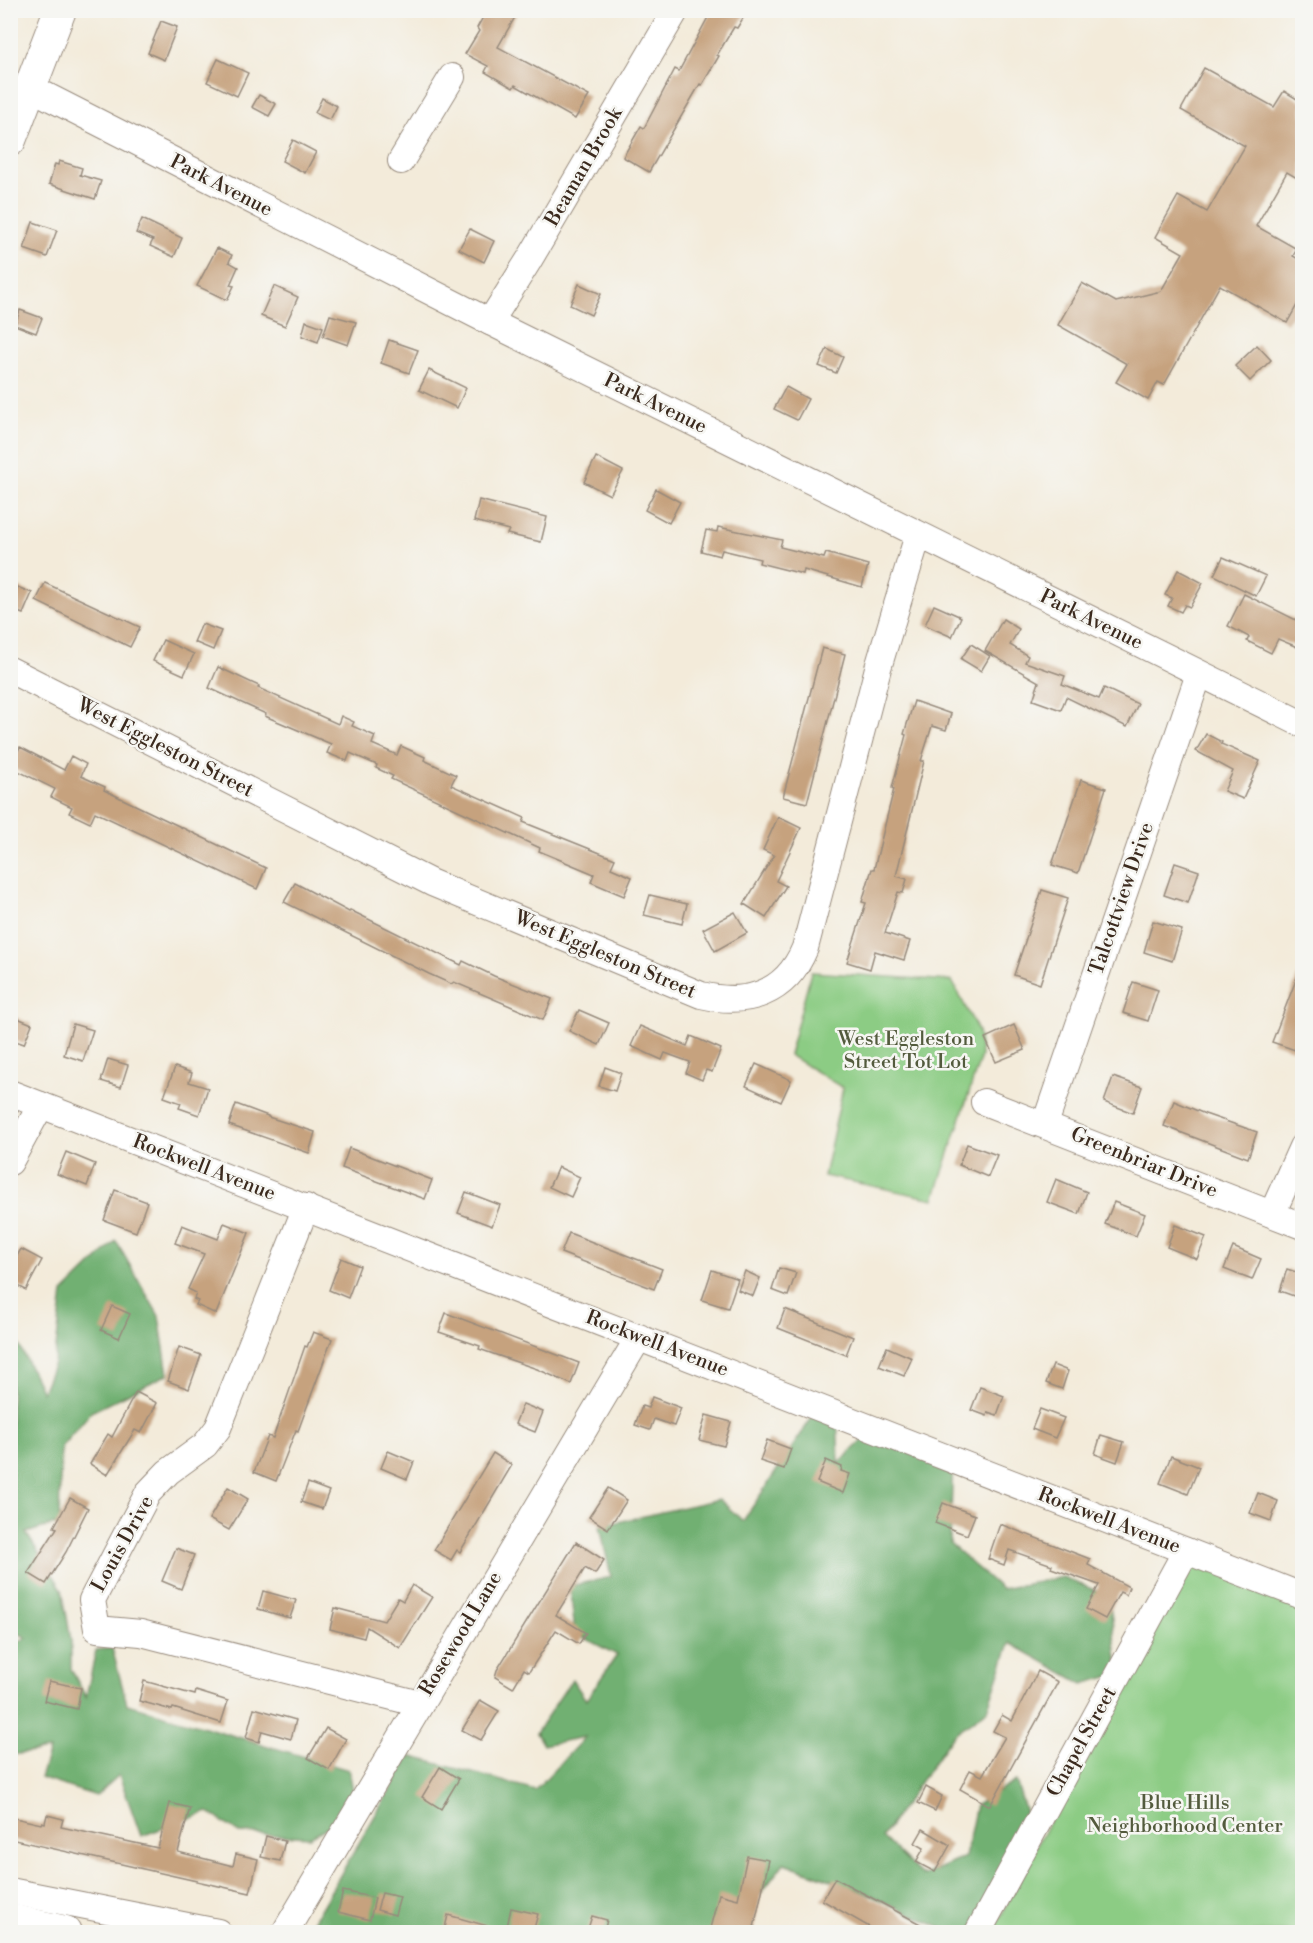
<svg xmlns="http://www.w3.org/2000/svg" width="1313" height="1943" viewBox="0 0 1313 1943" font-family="'Libre Bodoni',serif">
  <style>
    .green { fill: #8ccc84; stroke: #647b51; stroke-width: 1.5 }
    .forest { fill: #71b072; stroke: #566d48; stroke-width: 1.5 }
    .building { fill: #c6a27e }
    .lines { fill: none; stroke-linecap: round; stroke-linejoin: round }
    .minor-casing { stroke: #978a7c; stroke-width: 28 }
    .major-casing { stroke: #978a7c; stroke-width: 34 }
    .minor { stroke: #fff; stroke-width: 26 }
    .major { stroke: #fff; stroke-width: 32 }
    .labels { text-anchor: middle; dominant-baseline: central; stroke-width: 5; stroke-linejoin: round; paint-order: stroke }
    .street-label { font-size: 20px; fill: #3b2a1e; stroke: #f6f6f2 }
    .park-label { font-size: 20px; fill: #535b3d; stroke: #f6f6f2 }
  </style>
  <rect width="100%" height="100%" fill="#f6f6f2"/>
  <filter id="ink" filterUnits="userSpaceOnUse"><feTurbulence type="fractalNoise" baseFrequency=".0167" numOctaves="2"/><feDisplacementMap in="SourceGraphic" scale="12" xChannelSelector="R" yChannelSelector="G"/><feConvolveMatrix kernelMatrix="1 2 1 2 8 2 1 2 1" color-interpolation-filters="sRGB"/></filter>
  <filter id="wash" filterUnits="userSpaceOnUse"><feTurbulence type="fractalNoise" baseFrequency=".008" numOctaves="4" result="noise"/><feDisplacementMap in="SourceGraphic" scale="24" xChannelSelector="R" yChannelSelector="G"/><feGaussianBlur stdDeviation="1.35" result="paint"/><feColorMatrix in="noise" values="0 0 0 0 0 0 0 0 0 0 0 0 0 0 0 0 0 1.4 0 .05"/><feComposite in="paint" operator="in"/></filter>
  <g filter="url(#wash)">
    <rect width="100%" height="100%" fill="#f3ebda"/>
    <g class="green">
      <path d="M811 972 952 981 978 1031 981 1056 934 1199 824 1176 843 1088 789 1055Z"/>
      <path d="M1186 1551 1302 1596V1932H993Z"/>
    </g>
    <g class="forest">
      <path d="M116 1241 159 1316 168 1374 91 1412 61 1447 59 1523 26 1533 62 1589 71 1640V1669L86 1697 96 1650 112 1648 127 1704 349 1770 357 1810 310 1837 239 1833 208 1812 141 1836 119 1775 96 1796 40 1778 49 1750 11 1755V1645L27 1638 11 1629V1348L17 1341 42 1392 54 1363 63 1293Z"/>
      <path d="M819 1407 837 1414 839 1463 874 1429 953 1460 950 1544 1001 1589 1063 1577 1109 1596 1119 1674 1083 1684 1010 1643 987 1710 953 1735 882 1837 923 1876 965 1857 976 1805 1016 1781 1032 1832 978 1932H950L861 1891 784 1863 732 1932H318L308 1930 410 1756 535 1790 585 1737 543 1745 536 1733 572 1679 586 1700 617 1655 575 1633 570 1586 611 1577 600 1526 719 1499 743 1521Z"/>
    </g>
    <g id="blocks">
      <g class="building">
        <path d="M487 10H519L498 47 589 96 575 119 515 85 513 88 485 72 488 66 465 54 479 31 477 28Z"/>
        <path d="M712 10H748L737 28 734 27 717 55 719 56 702 85 700 84 649 172 623 157 641 126 644 128 675 69 679 71Z"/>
        <path d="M161 21 177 27 164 60 148 53Z"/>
        <path d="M218 59 248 73 237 96 207 82Z"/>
        <path d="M1204 68 1274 107 1284 91 1302 102V181L1287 172 1256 226 1297 249 1293 256 1302 261V296L1287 323 1220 285 1164 385 1158 382 1148 400 1116 382 1127 364 1058 325 1082 283 1116 302 1161 291 1183 253 1155 237 1178 196 1207 212 1245 146 1181 110Z"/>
        <path d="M259 95 276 104 269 116 252 107Z"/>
        <path d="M322 98 337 106 330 120 315 113Z"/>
        <path d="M293 140 316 152 305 173 282 161Z"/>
        <path d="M59 161 82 168 80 175 101 181 95 199 49 184 55 164 58 165Z"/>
        <path d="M142 219 182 238 174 257 150 246 153 240 136 233Z"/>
        <path d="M33 222 57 230 47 257 24 249Z"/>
        <path d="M470 229 494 241 484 262 459 249Z"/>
        <path d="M217 248 232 255 229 262 238 267 230 285 234 286 227 300 197 286Z"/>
        <path d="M579 284 601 294 591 315 570 305Z"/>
        <path d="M274 286 298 297 285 326 261 316Z"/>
        <path d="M20 310 42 318 36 333 15 325Z"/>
        <path d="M330 315 356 322 348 345 323 336Z"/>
        <path d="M306 321 323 327 318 342 302 336Z"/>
        <path d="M389 340 418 350 409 373 381 363Z"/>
        <path d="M1257 345 1271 360 1250 381 1235 366Z"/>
        <path d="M827 349 843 357 836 373 819 366Z"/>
        <path d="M429 370 466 388 457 408 419 390Z"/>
        <path d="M786 387 808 399 797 420 774 409Z"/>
        <path d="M596 457 623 471 610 495 584 482Z"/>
        <path d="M656 489 680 502 669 523 645 510Z"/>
        <path d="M479 500 547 517 541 542 507 534 509 530 474 521Z"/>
        <path d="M718 527 782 540 780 547 824 558 826 553 868 565 862 587 804 570 803 574 759 563 760 559 722 550 720 556 701 551 706 530 717 532Z"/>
        <path d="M1223 557 1266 576 1256 596 1214 575Z"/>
        <path d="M1178 570 1203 583 1190 607 1185 605 1181 612 1168 606 1172 598 1165 595Z"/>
        <path d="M45 583 140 627 130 647 36 601Z"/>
        <path d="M10 584 32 593 23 614 10 609Z"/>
        <path d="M1244 594 1302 623V649L1278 639 1271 653 1247 641 1249 637 1228 626Z"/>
        <path d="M934 605 961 617 952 637 925 625Z"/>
        <path d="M1003 619 1019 629 1010 645 1028 656 1025 662 1065 676 1062 684 1099 699 1104 688 1138 704 1127 727 1066 697 1061 710 1033 700 1039 682 985 651Z"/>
        <path d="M202 624 221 631 213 650 194 642Z"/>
        <path d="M163 640 194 654 184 675 153 661Z"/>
        <path d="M971 644 990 656 981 671 961 659Z"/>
        <path d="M822 648 845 654 807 803 783 797Z"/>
        <path d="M218 667 259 686 258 688 338 724 341 716 354 722 352 726 375 736 372 744 397 755 401 746 425 757 424 760 456 775 451 785 525 818 523 822 615 859 611 868 632 877 624 896 591 882 594 874 539 851 540 848 391 779 393 776 376 768 377 765 350 753 347 761 327 753 331 744 265 716 266 714 209 688Z"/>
        <path d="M914 701 951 714 946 730 932 726 921 761H924L896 876 907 879 903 893 898 892 885 933 910 941 904 960 875 951 870 969 847 962 866 903 862 902 872 869H874L894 789 892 788 906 735 904 734Z"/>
        <path d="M1206 734 1222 742 1221 744 1260 761 1243 799 1224 791 1233 771 1196 751Z"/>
        <path d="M20 747 64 770 71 756 86 764 81 776 105 787 104 790 266 868 257 889 95 812 90 823 69 813 72 807 51 797 55 789 10 767Z"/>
        <path d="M1081 780 1106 788 1078 873 1052 865Z"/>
        <path d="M778 817 801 828 776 881 786 886 766 918 744 904 774 855 763 850Z"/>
        <path d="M1175 863 1199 871 1188 903 1164 895Z"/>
        <path d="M295 883 349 912 350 910 461 965 463 961 494 976 552 999 543 1020 454 982 451 984 429 974 284 902Z"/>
        <path d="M1042 890 1068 898 1040 984 1014 975Z"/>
        <path d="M650 895 687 904 682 924 644 915Z"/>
        <path d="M735 912 747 933 715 951 703 929Z"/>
        <path d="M1153 921 1182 930 1172 961 1144 952Z"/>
        <path d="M1301 967 1302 1027 1295 1050 1272 1042Z"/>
        <path d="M1133 982 1158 990 1148 1021 1123 1013Z"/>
        <path d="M579 1010 609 1023 599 1045 569 1031Z"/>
        <path d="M10 1015 32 1024 24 1044 10 1039Z"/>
        <path d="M73 1024 93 1030 83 1061 64 1055Z"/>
        <path d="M1014 1025 1025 1050 996 1062 985 1038Z"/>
        <path d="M640 1026 687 1046 691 1036 721 1049 712 1072 706 1070 702 1080 686 1073 690 1062 665 1053 662 1060 631 1046Z"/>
        <path d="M108 1059 128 1065 121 1087 101 1081Z"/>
        <path d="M756 1064 791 1080 781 1102 746 1086Z"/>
        <path d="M175 1067 192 1073 189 1082 208 1088 199 1115 179 1108 181 1103 164 1097Z"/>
        <path d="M605 1067 621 1073 615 1091 599 1086Z"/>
        <path d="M1113 1077 1142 1087 1133 1113 1104 1102Z"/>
        <path d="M1174 1101 1205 1114 1257 1132 1248 1158 1164 1126Z"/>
        <path d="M236 1104 268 1116V1117L315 1132 309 1153 229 1125Z"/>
        <path d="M967 1144 997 1155 988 1177 959 1165Z"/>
        <path d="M349 1148 432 1180 425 1199 342 1168Z"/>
        <path d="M66 1152 95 1164 87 1186 57 1174Z"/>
        <path d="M558 1167 580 1177 571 1197 549 1187Z"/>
        <path d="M1056 1179 1087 1192 1079 1214 1047 1202Z"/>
        <path d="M115 1190 147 1202 136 1232 104 1220Z"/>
        <path d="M466 1192 500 1205 492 1226 458 1213Z"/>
        <path d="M1114 1202 1145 1214 1136 1236 1105 1224Z"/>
        <path d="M224 1223 249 1233 216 1314 196 1305 198 1301 194 1299 196 1293 188 1289 204 1254 175 1243 182 1225 218 1239Z"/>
        <path d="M1175 1225 1206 1237 1197 1259 1167 1247Z"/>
        <path d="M569 1233 662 1269 654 1289 561 1253Z"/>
        <path d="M1233 1247 1261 1259 1252 1280 1224 1269Z"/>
        <path d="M21 1249 42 1260 26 1290 10 1282V1268Z"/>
        <path d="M341 1258 360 1266 348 1298 329 1290Z"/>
        <path d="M779 1268 796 1273 788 1296 772 1290Z"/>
        <path d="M1287 1269 1302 1274V1299L1280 1291Z"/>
        <path d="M712 1270 738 1279 728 1308 702 1300Z"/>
        <path d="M745 1271 760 1278 753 1296 738 1290Z"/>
        <path d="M112 1306 130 1314 119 1338 101 1330Z"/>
        <path d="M785 1309 853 1337 846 1355 778 1328Z"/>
        <path d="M446 1313 579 1363 571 1384 537 1369 479 1349 480 1346 439 1332Z"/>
        <path d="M313 1332 332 1339 298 1431 296 1430 276 1481 254 1472 268 1436 273 1438 305 1346 307 1347Z"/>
        <path d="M179 1347 201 1355 189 1389 168 1381Z"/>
        <path d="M887 1347 912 1358 904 1376 879 1366Z"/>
        <path d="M1053 1365 1068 1371 1062 1389 1046 1383Z"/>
        <path d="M980 1387 1004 1396 997 1415 988 1412 987 1416 971 1410Z"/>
        <path d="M136 1392 157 1403 141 1433 135 1430 107 1475 90 1464 108 1434 112 1437Z"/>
        <path d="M652 1397 681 1408 674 1426 654 1419 650 1430 635 1425 642 1406 648 1408Z"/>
        <path d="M523 1404 543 1412 535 1432 515 1424Z"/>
        <path d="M1040 1409 1064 1418 1055 1438 1032 1429Z"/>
        <path d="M706 1415 731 1422 724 1446 699 1440Z"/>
        <path d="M1101 1435 1124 1442 1117 1462 1095 1454Z"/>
        <path d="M767 1440 791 1449 784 1469 760 1461Z"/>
        <path d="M388 1451 414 1462 407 1479 381 1468Z"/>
        <path d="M493 1453 512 1465 460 1552 457 1550 451 1560 434 1550Z"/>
        <path d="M1171 1456 1199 1467 1188 1494 1160 1483Z"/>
        <path d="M826 1460 842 1467 841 1471 850 1474 843 1493 817 1482Z"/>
        <path d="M308 1483 329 1491 322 1509 301 1502Z"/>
        <path d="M228 1487 248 1499 229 1530 209 1519Z"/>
        <path d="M608 1488 627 1500 608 1529 589 1517Z"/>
        <path d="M1258 1493 1278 1501 1271 1521 1250 1513Z"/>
        <path d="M70 1498 88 1508 66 1552 46 1584 28 1573 57 1528 54 1527Z"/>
        <path d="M943 1503 975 1515 967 1535 935 1523Z"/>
        <path d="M1000 1524 1090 1559 1088 1565 1129 1587 1126 1595 1120 1592 1105 1619 1086 1609 1099 1585 1051 1568 1052 1565 1009 1550 1004 1565 988 1559Z"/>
        <path d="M576 1542 604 1560 595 1574 585 1568 556 1615 586 1633 579 1644 556 1630 529 1672 524 1669 513 1688 495 1677 497 1670Z"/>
        <path d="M176 1548 194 1555 181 1589 162 1581Z"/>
        <path d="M412 1585 432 1597 400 1648 367 1627 364 1638 330 1629 335 1608 384 1621 398 1598 403 1601Z"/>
        <path d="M263 1591 296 1600 290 1618 258 1609Z"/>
        <path d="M1038 1671 1058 1682 990 1806 960 1789 970 1770 982 1776 1005 1737 993 1731 1002 1715 1012 1721Z"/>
        <path d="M49 1681 81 1688 77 1709 44 1701Z"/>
        <path d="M144 1681 195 1695 196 1691 228 1701 221 1723 173 1708 172 1710 139 1701Z"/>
        <path d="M480 1700 499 1711 481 1740 462 1730Z"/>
        <path d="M254 1708 296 1720 291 1739 262 1731 259 1742 246 1738Z"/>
        <path d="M326 1728 346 1739 329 1770 308 1758Z"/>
        <path d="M440 1767 459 1779 441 1809 422 1797Z"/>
        <path d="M926 1787 942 1796 935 1811 918 1803Z"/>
        <path d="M170 1803 190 1808 178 1852 233 1866 236 1854 258 1859 250 1893 10 1839V1817L41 1824 42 1822 45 1823 47 1815 63 1819 61 1827 158 1848Z"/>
        <path d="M923 1829 950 1845 935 1872 916 1862 924 1848 915 1843Z"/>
        <path d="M266 1836 285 1841 280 1861 261 1857Z"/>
        <path d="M747 1856 769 1860 753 1932H709L719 1894 738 1899Z"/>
        <path d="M835 1878 935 1932H878L822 1900Z"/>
        <path d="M343 1891 375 1898 370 1920 338 1912Z"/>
        <path d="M382 1893 400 1897 395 1915 377 1910Z"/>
        <path d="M511 1908 538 1914 533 1932 507 1927Z"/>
        <path d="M448 1915 495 1928V1932H444Z"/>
        <path d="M592 1916 607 1920 604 1932H587Z"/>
      </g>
    </g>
  </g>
  <g filter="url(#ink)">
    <use href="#blocks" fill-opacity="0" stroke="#978a7c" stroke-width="1.5"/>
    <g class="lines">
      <g class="minor-casing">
        <g id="minor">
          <path d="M31 88 490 322 1302 724"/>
          <path d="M401 161 452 77"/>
          <path d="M490 322 529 260 676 10"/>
          <path d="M10 670 432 883 701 995C747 1006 786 994 805 948L878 668 918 535"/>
          <path d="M10 1093 1302 1596"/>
          <path d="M984 1102 1302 1226"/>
          <path d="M1045 1124 1199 674"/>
          <path d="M10 1162 41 1105"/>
          <path d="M306 1207 218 1428 205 1445 168 1472 148 1493 92 1600 97 1629 141 1633 420 1704"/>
          <path d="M1272 1214 1302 1147"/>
          <path d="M10 1891 218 1932"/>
          <path d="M285 1932 639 1337"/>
          <path d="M978 1932 1186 1551"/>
        </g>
      </g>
      <g class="major-casing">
        <g id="major">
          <path d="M10 140 60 10"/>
          <path d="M10 1920 65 1932"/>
        </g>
      </g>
      <use href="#minor" class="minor"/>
      <use href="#major" class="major"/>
    </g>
  </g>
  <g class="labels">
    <g class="street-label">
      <text transform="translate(584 167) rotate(-60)">Beaman Brook</text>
      <text transform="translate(221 186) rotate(27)">Park Avenue</text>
      <text transform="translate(655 404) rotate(26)">Park Avenue</text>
      <text transform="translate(1091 620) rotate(26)">Park Avenue</text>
      <text transform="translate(165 748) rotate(27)">West Eggleston Street</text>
      <text transform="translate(1122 899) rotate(-71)">Talcottview Drive</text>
      <text transform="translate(605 955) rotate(23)">West Eggleston Street</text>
      <text transform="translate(1144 1163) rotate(22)">Greenbriar Drive</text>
      <text transform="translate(204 1168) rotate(21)">Rockwell Avenue</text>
      <text transform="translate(657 1344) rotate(21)">Rockwell Avenue</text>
      <text transform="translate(1109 1521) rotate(21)">Rockwell Avenue</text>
      <text transform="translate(123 1544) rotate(-61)">Louis Drive</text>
      <text transform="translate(461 1634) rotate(-59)">Rosewood Lane</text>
      <text transform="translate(1082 1742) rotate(-61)">Chapel Street</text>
    </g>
    <g class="park-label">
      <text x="906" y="1039">West Eggleston<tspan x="906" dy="23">Street Tot Lot</tspan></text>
      <text x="1185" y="1803">Blue Hills<tspan x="1185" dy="23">Neighborhood Center</tspan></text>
    </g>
  </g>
  <rect width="1313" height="1943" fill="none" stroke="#f6f6f2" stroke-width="36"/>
</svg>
